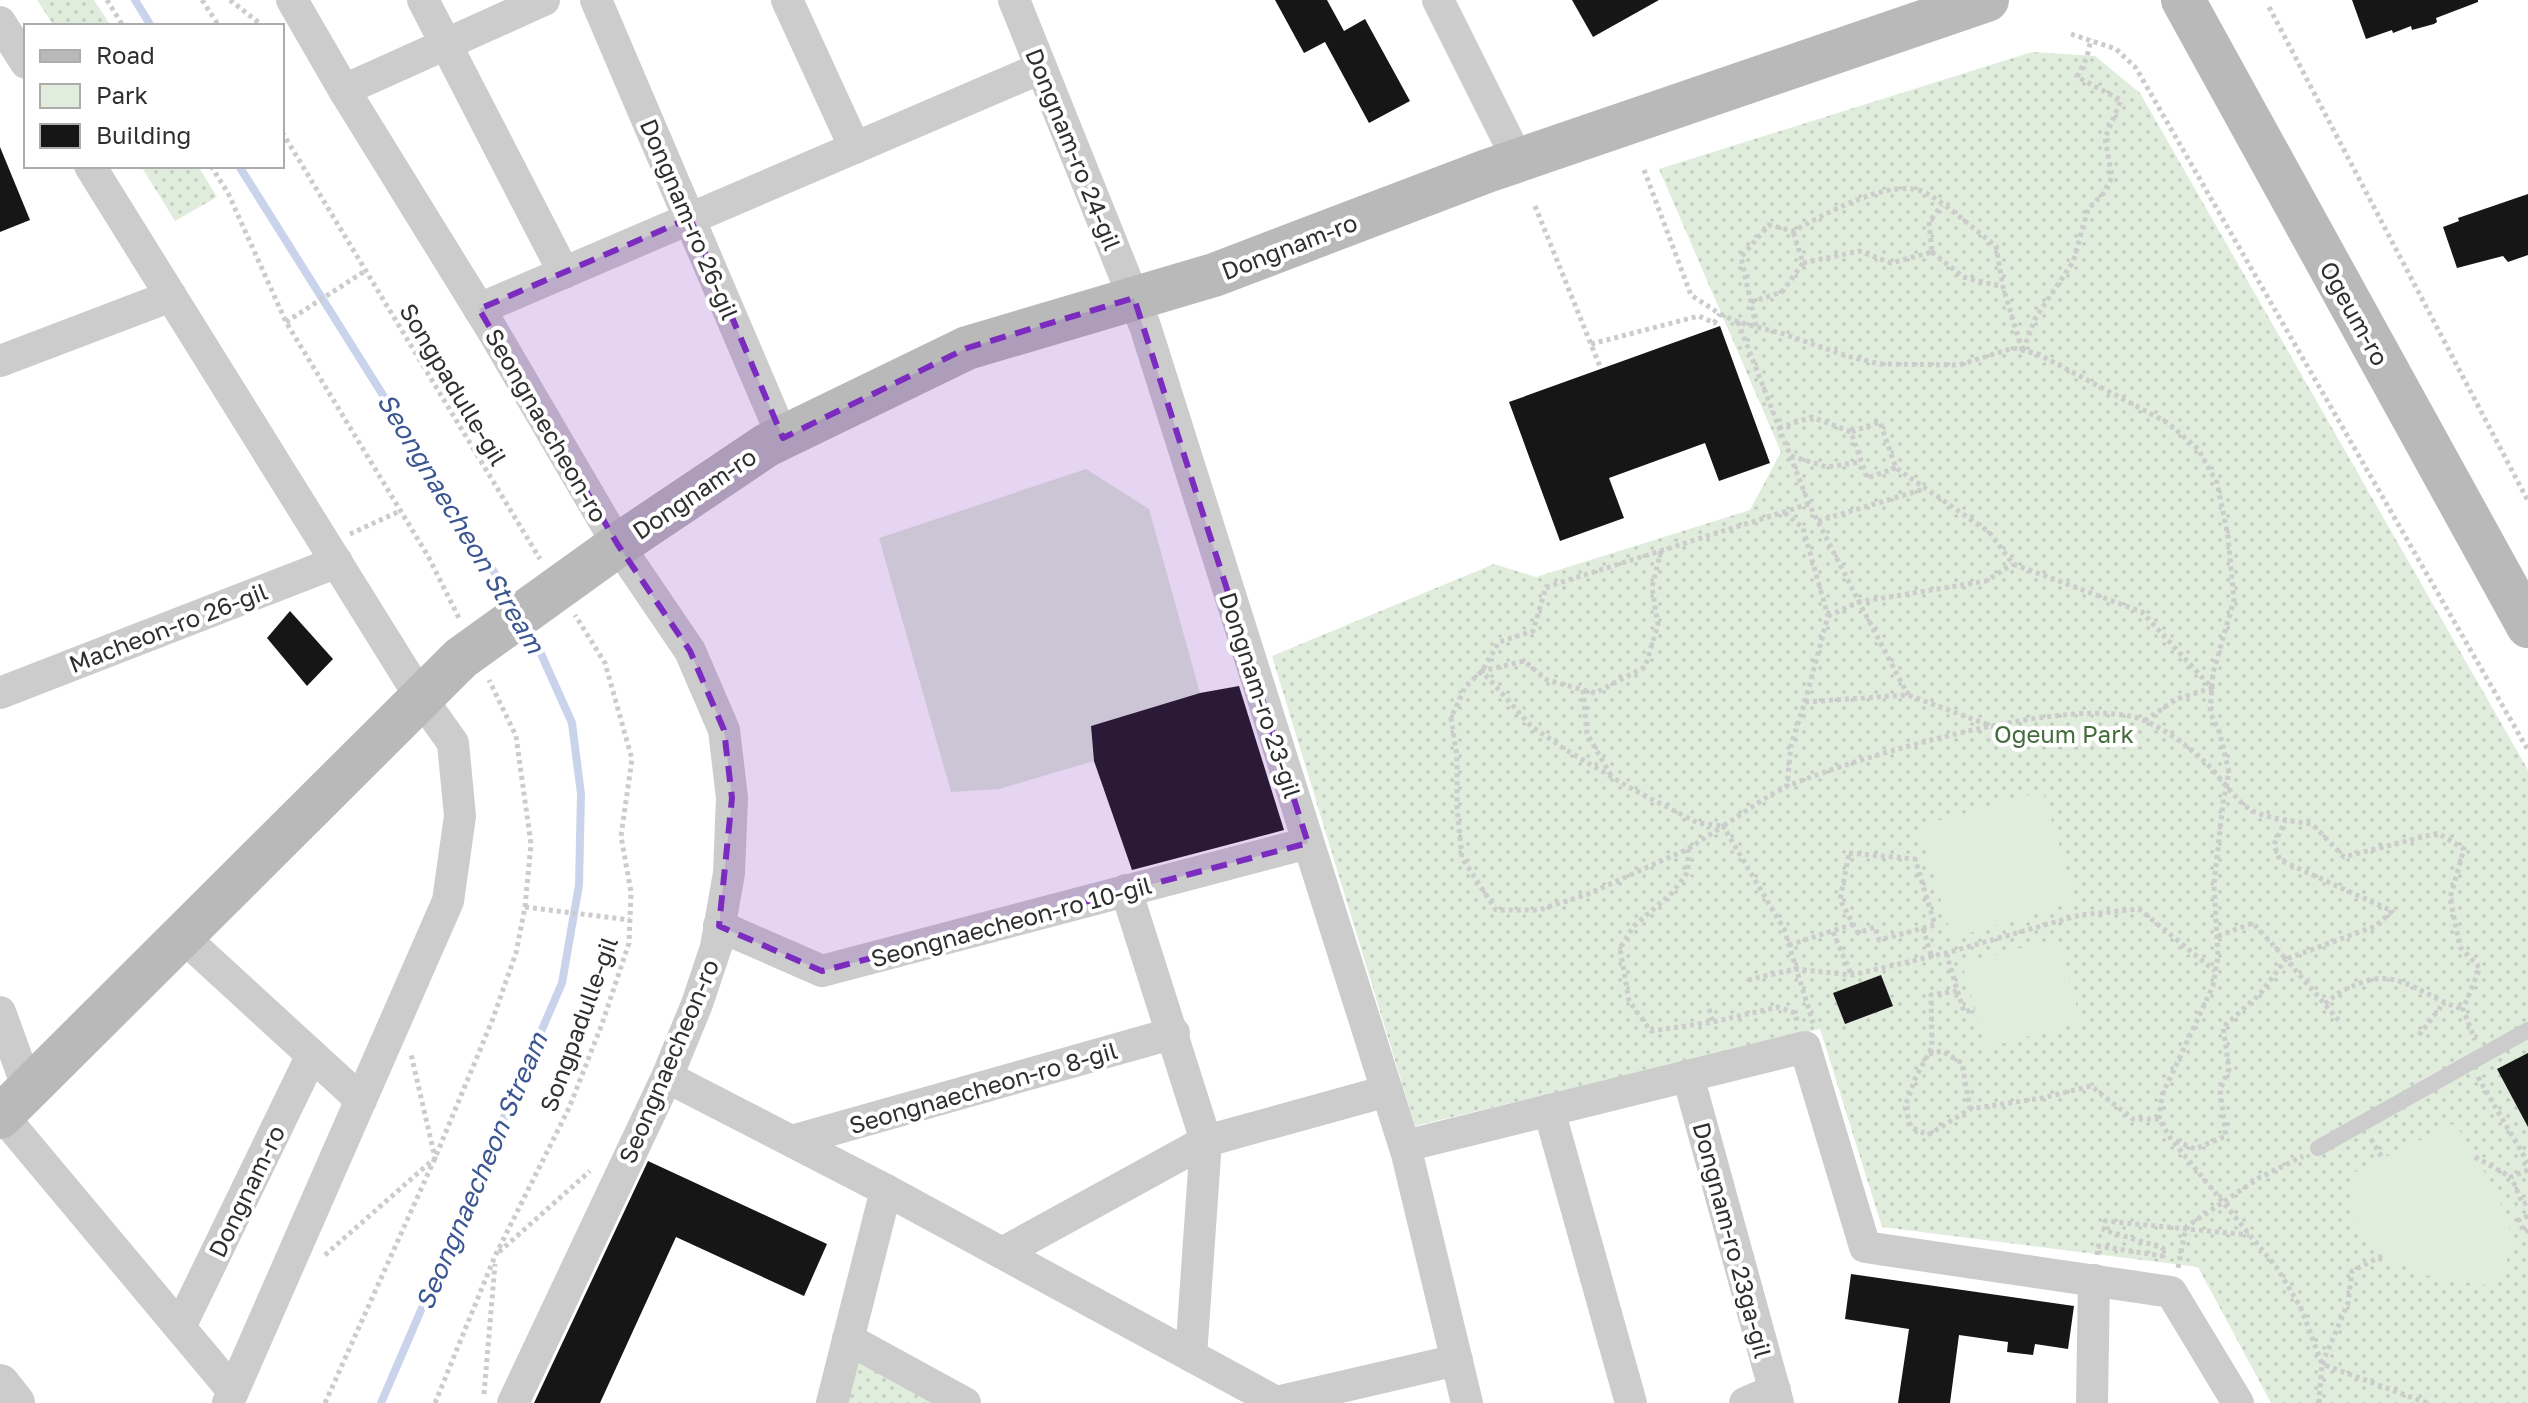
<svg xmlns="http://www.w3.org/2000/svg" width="2528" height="1403" viewBox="0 0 2528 1403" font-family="'Golos Text',sans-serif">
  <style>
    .green { fill: url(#green-dots) }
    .pitch { fill: #e0ecdc }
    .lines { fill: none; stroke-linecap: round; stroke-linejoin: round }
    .stream { stroke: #c9d3ec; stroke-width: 8 }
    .building { fill: #161616 }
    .path { stroke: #ccc; stroke-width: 5; stroke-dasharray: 4 4; stroke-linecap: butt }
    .service { stroke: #ccc; stroke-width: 16 }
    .minor { stroke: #ccc; stroke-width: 32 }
    .tertiary { stroke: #ccc; stroke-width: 40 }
    .secondary { stroke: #b9b9b9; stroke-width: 44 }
    .marked { fill: #7b2cbf; fill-opacity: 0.2; stroke: #7b2cbf; stroke-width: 6; stroke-dasharray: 16 10; stroke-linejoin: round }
    .labels { text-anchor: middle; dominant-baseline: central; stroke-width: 8; stroke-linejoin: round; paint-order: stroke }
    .street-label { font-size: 24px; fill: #2f2f2f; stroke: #fff }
    .park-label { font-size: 24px; fill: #436b3c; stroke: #fff }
    .water-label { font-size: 26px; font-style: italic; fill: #3c5692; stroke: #fff }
  </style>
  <defs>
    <pattern id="green-dots" width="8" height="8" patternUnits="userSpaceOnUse" patternTransform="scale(2)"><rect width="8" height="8" fill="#e0ecdc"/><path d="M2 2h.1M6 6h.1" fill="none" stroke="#c0cbbd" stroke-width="1.8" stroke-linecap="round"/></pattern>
  </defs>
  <rect width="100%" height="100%" fill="#fff"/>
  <g class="green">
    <path d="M37 0H94L111 26H54Z"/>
    <path d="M2032 52 2095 56 2140 93 2528 770V1403H2271L2198 1267 1882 1227 1820 1029 1415 1126 1272 656 1494 564 1536 577 1750 510 1781 452 1659 169Z"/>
    <path d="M141 166H198L217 197 175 221Z"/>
    <path d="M848 1339 965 1403H832Z"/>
  </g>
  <g class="pitch">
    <path d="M1086 469 1149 509 1200 693 1091 726 1094 761 999 789 951 792 879 538Z"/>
    <path d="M2043 791 2076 902 1952 938 1919 826Z"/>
    <path d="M2058 938 2081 1022 1986 1048 1962 964Z"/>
    <path d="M2455 1123C2471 1150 2510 1208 2511 1238 2511 1256 2503 1270 2495 1286L2436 1279 2382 1256 2357 1226 2350 1210 2351 1174Z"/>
  </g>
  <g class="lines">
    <g class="stream">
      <path d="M135 0 151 26"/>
      <path d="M239 166 513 602"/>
      <path d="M381 1403 562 983 579 885 581 794 572 723 529 627"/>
    </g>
  </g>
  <g class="building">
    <path d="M1275 0H1327L1344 31 1365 19 1410 101 1369 123 1325 42 1304 53Z"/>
    <path d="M1572 0H1659L1593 37Z"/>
    <path d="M2352 0H2478V2L2436 18 2437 22 2434 24 2412 30 2411 26 2393 33 2392 30 2366 39Z"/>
    <path d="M0 147 30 220 0 232Z"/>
    <path d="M2528 194V255L2508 262 2503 256 2457 268 2443 227 2459 221 2458 218Z"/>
    <path d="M1720 326 1770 463 1719 481 1705 443 1609 478 1624 518 1560 541 1509 402Z"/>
    <path d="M290 611 333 659 307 686 267 638Z"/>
    <path d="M1239 686 1284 830 1132 870 1094 761 1091 726 1200 693Z"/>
    <path d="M1881 975 1893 1006 1845 1024 1833 993Z"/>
    <path d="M2528 1053V1127L2497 1069Z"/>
    <path d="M648 1161 827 1244 804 1296 676 1237 600 1403H534Z"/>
    <path d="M1851 1274 2074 1306 2068 1349 2035 1344 2033 1355 2007 1352 2008 1342 1959 1335 1950 1403H1898L1909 1329 1845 1319Z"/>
  </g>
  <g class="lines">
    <g class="path">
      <path d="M107 0 123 26"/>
      <path d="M202 0 219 26"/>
      <path d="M230 0 263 26"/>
      <path d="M2269 7 2528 501"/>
      <path d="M2071 34 2116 49 2136 68 2528 750"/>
      <path d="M282 132 540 559"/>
      <path d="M211 166 228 193 286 322 428 556 460 620"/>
      <path d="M1644 170 1691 295 1720 314 1738 322 1784 334 1847 356 1880 364 1959 365 2013 348 2038 354 2168 423 2198 449 2217 483 2228 536 2234 600 2213 673 2210 712 2220 734 2229 772 2223 803 2214 884 2218 956 2213 986 2162 1095 2159 1119 2171 1139 2277 1268 2301 1308 2322 1364 2319 1403"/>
      <path d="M1535 206 1601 369"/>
      <path d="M1932 252 1963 277 2003 287"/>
      <path d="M1803 263 1859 251 1891 263 1932 252 1929 222 1942 205"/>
      <path d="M1751 302 1782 292 1803 263 1793 231"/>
      <path d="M286 322 365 271"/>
      <path d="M1738 322 1809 504 1859 602 1986 581 2013 564"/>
      <path d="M1756 326 1741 257 1769 225 1793 231C1824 215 1893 175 1926 193 1951 207 1973 229 1996 246L2003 287 2022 350"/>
      <path d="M1591 344 1699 316 1714 323 1720 314"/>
      <path d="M2023 350 2036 317 2073 262 2088 209 2103 194 2112 177 2105 138 2121 100 2077 77 2087 57 2091 39"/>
      <path d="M1779 428 1812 417 1851 432"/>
      <path d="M1791 456 1827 467 1861 462"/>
      <path d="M1896 468 1867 478 1851 432 1880 422 1896 468 1989 532 2013 564 2142 612 2212 688 2177 699 2144 721"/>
      <path d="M1809 504 1546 587 1533 631 1499 642 1482 671 1465 687 1451 718 1457 756V808L1462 858 1496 910H1539L1588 894 1688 849 1723 826 1784 929 1813 1023"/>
      <path d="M1785 513 1803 528 1828 616 1805 702 1791 745 1787 786"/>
      <path d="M1818 521 1924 489"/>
      <path d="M350 534 400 511"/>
      <path d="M1661 551 1652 587 1658 625 1645 667 1595 693 1547 680 1524 661 1482 671 1531 726 1566 750 1634 790 1698 823 1723 826C1744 813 1767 795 1790 785 1861 756 2078 691 2146 721 2167 731 2190 747 2206 763 2219 775 2238 804 2253 811 2271 819 2292 821 2312 824L2344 857 2438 833 2464 849 2450 898 2460 947 2480 968 2463 1009 2475 1040"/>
      <path d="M1828 616 1859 602 1908 695"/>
      <path d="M1583 690 1587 734 1612 777"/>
      <path d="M1805 702 1908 695 1994 727"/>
      <path d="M1688 849V872L1672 893 1634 926 1620 948 1629 1001 1651 1031 1713 1022 1778 1007 1795 1013 1797 1021"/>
      <path d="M1849 853 1915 859 1935 925 1879 940 1875 927 1858 933 1840 900Z"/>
      <path d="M525 907 630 920"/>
      <path d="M1923 928 1931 955"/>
      <path d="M1833 932 1851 974"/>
      <path d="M2218 936 2253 923 2286 959 2376 926 2392 911 2280 860 2274 845 2285 821"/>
      <path d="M1789 945 1853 924"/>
      <path d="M1946 953 1964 1012 1975 1009"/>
      <path d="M1748 980 1795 969 1852 975 1946 953 2080 915 2139 909 2215 971"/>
      <path d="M1957 991 1931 995 1932 1047 1915 1079 1905 1107 1911 1127 1928 1135 1970 1109 2042 1098 2091 1086 2133 1119H2159"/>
      <path d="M2325 1004C2338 992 2347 988 2363 982 2401 968 2427 1000 2463 1009"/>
      <path d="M1709 1009 1713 1022"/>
      <path d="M2419 1035 2443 1004"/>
      <path d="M1929 1054 1942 1051 1962 1063 1970 1109"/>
      <path d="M2478 1077 2528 1163"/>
      <path d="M2371 1139 2383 1159"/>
      <path d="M2176 1141 2195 1149 2226 1136 2220 1090 2229 1069 2223 1027 2260 994 2286 959 2340 1022"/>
      <path d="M2475 1157 2511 1177"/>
      <path d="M2528 1170 2511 1177 2523 1204 2528 1202"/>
      <path d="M2528 1216 2519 1220 2524 1232 2528 1230"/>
      <path d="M499 1252 590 1171"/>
      <path d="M325 1255 435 1158 411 1054"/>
      <path d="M2097 1255 2098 1246 2163 1256V1248L2104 1230 2105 1221 2249 1235"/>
      <path d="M2382 1256 2352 1271 2348 1303 2322 1364 2427 1403"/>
      <path d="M2178 1268 2186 1227 2259 1178 2303 1156"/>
      <path d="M484 1394 495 1264"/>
      <path d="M325 1403 435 1158 492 1021 516 953 525 907 531 844 516 736 489 680"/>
      <path d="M435 1403 495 1256 569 1108 602 1024 629 943 631 892 621 836 632 759 605 663 575 615"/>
    </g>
    <path class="service" d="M2318 1148 2528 1030"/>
    <g class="minor">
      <path d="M292 0 344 90 491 328 618 545 690 651 724 730 732 798 729 873 716 947 697 1004 667 1077 513 1403"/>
      <path d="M423 0 564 273"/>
      <path d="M596 0 783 438"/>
      <path d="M787 0 855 148"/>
      <path d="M1014 0 1145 326 1407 1154 1467 1403"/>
      <path d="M1438 0 1518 160"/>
      <path d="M0 22 26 63"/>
      <path d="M344 90 544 0"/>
      <path d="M90 166 421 698 453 743 460 816 448 901 228 1403"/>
      <path d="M479 309 1041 68"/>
      <path d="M0 361 171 296"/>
      <path d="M0 693 337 562"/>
      <path d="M1126 890 1206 1141 1191 1356"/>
      <path d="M719 926 822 971 1308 843"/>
      <path d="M182 936 361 1100"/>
      <path d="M0 1012 28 1089"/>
      <path d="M1688 1076 1778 1403"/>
      <path d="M667 1077 886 1190 1276 1402 1457 1360"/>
      <path d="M1549 1110 1631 1403"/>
      <path d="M2 1115 233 1391"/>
      <path d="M792 1141 1174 1033"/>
      <path d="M1405 1146 1805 1047 1865 1247 2171 1292 2238 1403"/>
      <path d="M1002 1253 1206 1141 1387 1091"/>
      <path d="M180 1327 312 1055"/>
      <path d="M848 1339 965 1403"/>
      <path d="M832 1403 886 1190"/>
      <path d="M1745 1403 1775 1390"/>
      <path d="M2092 1403 2094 1280"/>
    </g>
    <path class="tertiary" d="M0 1384 15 1403"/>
    <g class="secondary">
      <path d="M2183 0 2528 626"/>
      <path d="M0 1117 461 658 618 545 767 445 967 348 1214 275 1487 171 1987 0"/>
    </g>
  </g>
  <path class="marked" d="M690 218 783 438 967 348 1134 298 1308 843 822 971 719 926 732 798 724 730 690 651 618 545 479 309Z"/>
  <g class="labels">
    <g class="street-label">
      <text transform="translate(1074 149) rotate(68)">Dongnam-ro 24-gil</text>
      <text transform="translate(690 219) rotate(67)">Dongnam-ro 26-gil</text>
      <text transform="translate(1289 246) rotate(-21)">Dongnam-ro</text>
      <text transform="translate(2355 313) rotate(61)">Ogeum-ro</text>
      <text transform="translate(454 384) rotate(59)">Songpadulle-gil</text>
      <text transform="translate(547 425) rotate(60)">Seongnaecheon-ro</text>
      <text transform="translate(694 493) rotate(-34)">Dongnam-ro</text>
      <text transform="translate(168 627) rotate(-21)">Macheon-ro 26-gil</text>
      <text transform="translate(1261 695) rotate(72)">Dongnam-ro 23-gil</text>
      <text transform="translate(1011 921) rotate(-15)">Seongnaecheon-ro 10-gil</text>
      <text transform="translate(578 1024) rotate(-70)">Songpadulle-gil</text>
      <text transform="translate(668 1061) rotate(-67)">Seongnaecheon-ro</text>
      <text transform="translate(983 1087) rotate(-16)">Seongnaecheon-ro 8-gil</text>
      <text transform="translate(246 1191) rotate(-64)">Dongnam-ro</text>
      <text transform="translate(1733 1240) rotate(75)">Dongnam-ro 23ga-gil</text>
    </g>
    <g class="park-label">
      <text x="2064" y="733">Ogeum Park</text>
    </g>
    <g class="water-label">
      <text transform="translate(461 523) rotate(59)">Seongnaecheon Stream</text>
      <text transform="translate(481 1171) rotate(-67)">Seongnaecheon Stream</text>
    </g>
  </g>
  <rect x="24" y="24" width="260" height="144" fill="#ffffff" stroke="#acacac" stroke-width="2"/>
  <rect x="40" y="50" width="40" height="12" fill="#b9b9b9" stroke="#acacac" stroke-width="2"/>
  <text x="96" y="64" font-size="24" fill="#2f2f2f">Road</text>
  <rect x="40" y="84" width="40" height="24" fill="#e0ecdc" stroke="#acacac" stroke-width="2"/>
  <text x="96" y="104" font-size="24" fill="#2f2f2f">Park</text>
  <rect x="40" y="124" width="40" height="24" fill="#161616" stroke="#acacac" stroke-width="2"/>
  <text x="96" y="144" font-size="24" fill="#2f2f2f">Building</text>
</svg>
